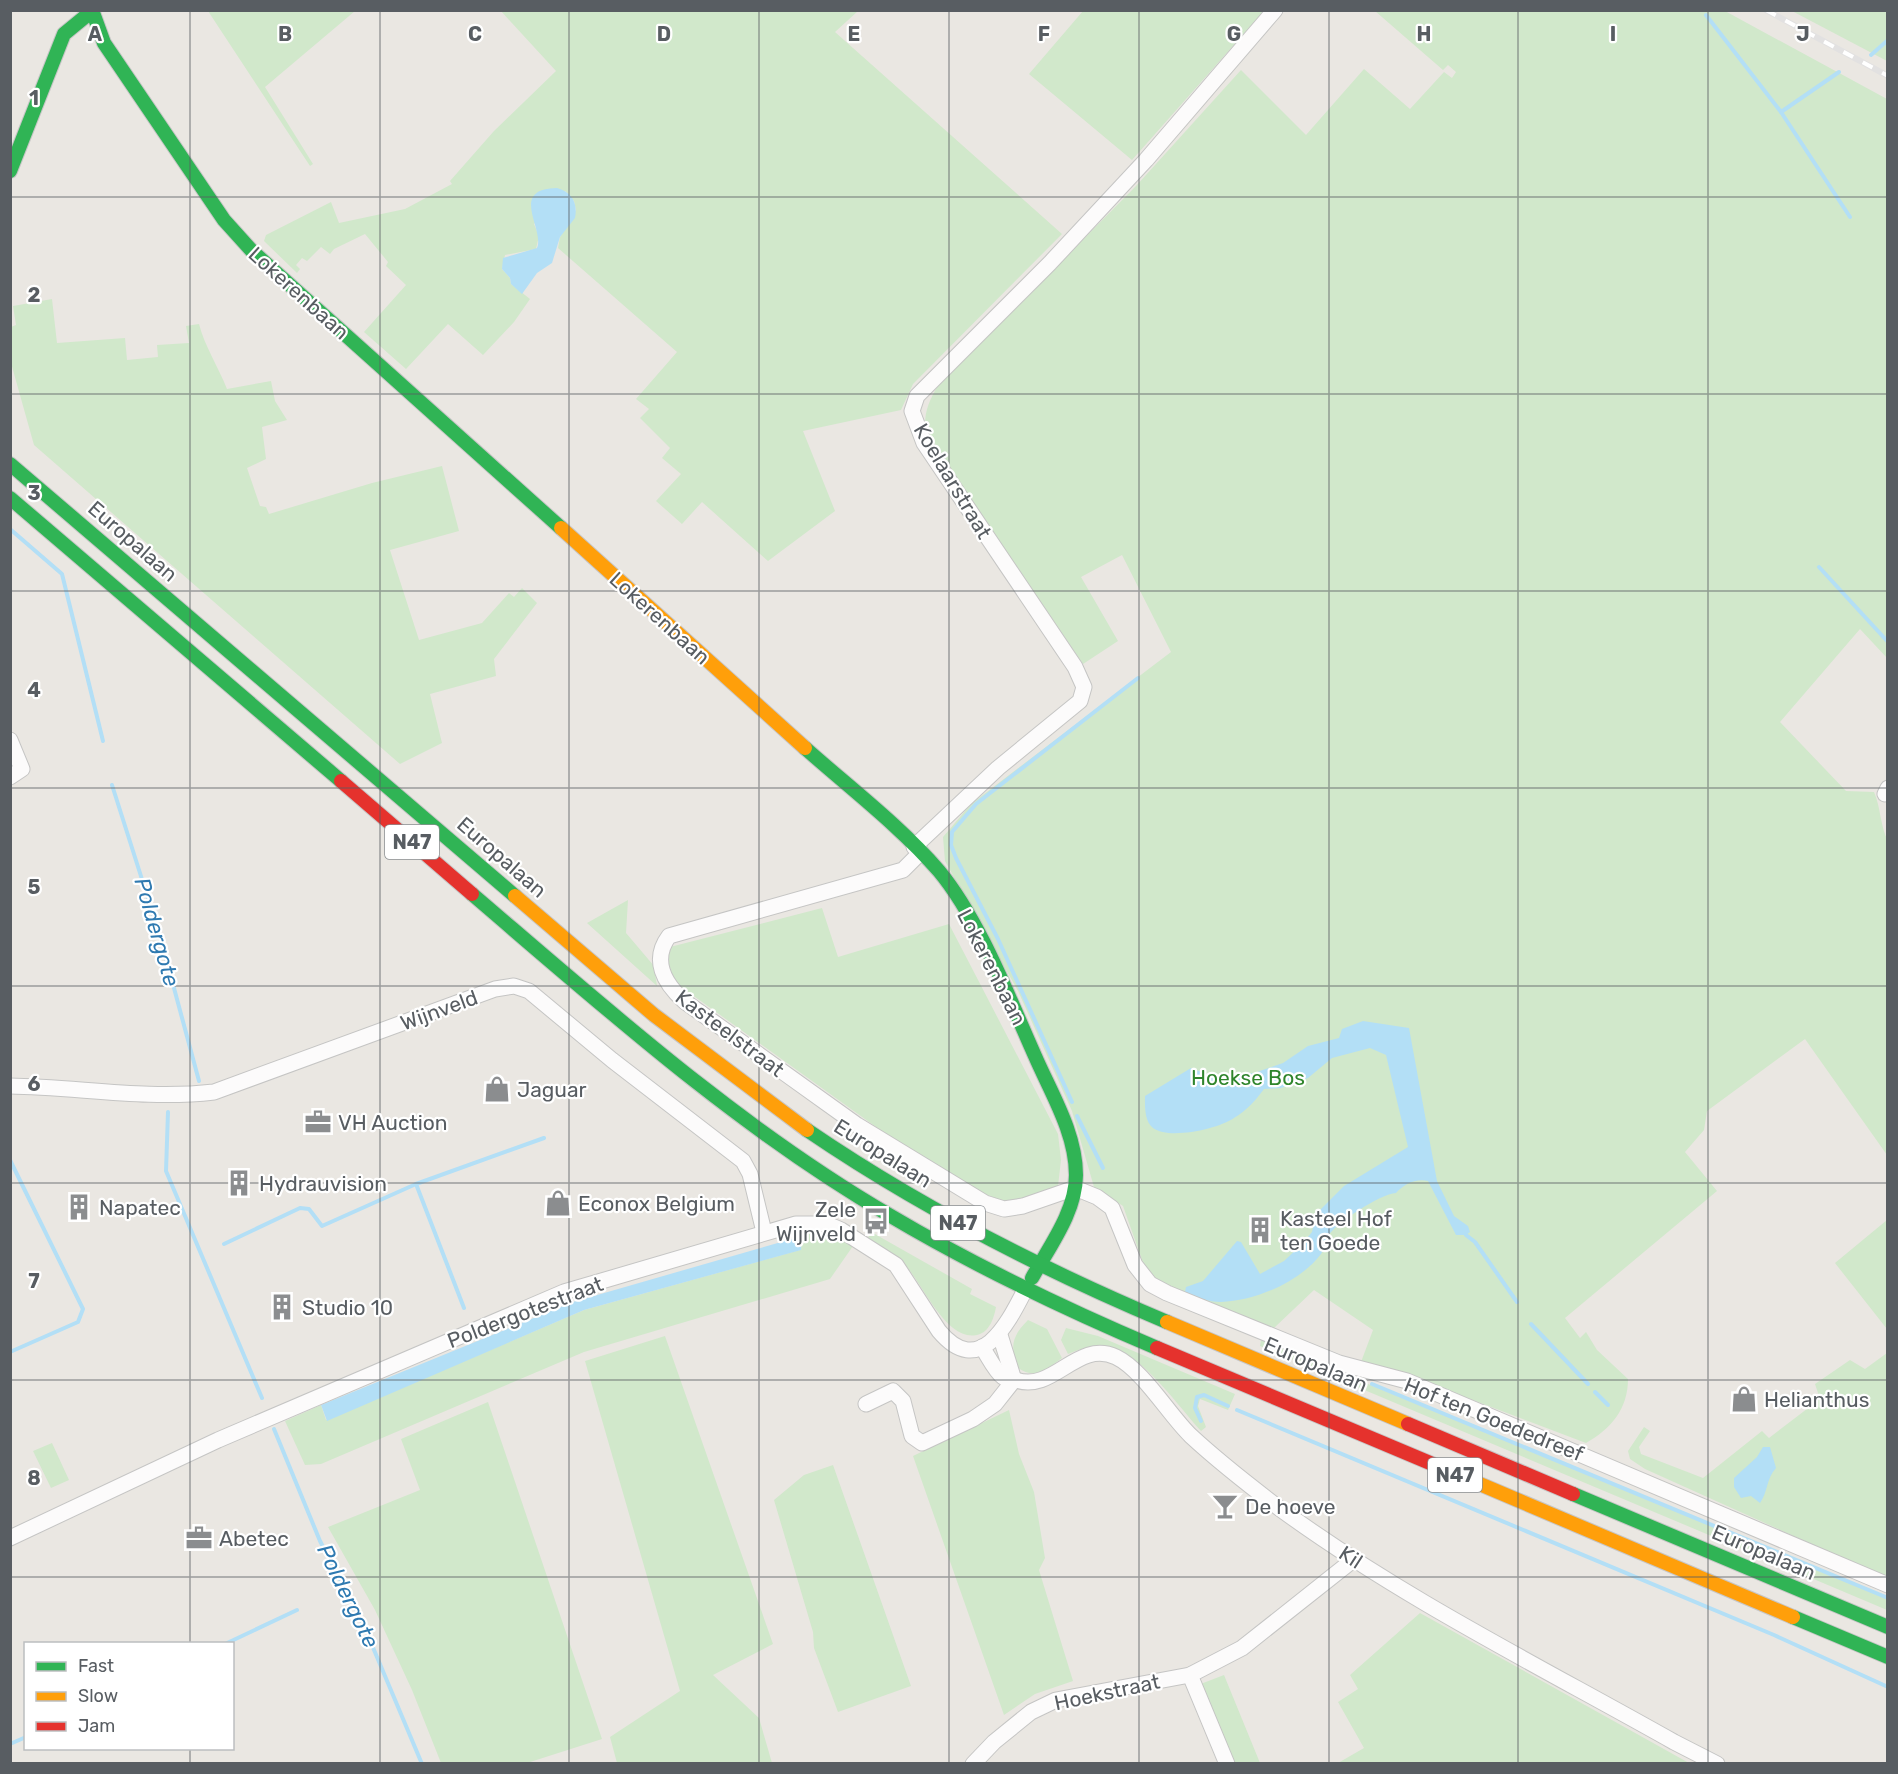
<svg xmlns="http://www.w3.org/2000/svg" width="1898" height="1774" viewBox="0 0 1898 1774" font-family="Rubik,sans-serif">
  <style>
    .green { fill: #d1e8cb }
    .water { fill: #b3dff6 }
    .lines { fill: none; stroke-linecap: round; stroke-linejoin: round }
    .stream { stroke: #b3dff6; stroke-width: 4 }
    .street-casing { stroke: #c5c5c4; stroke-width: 17 }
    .fast-casing { stroke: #c7c6c6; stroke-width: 16 }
    .slow-casing { stroke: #c7c6c6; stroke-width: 16 }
    .jam-casing { stroke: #c7c6c6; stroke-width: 16 }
    .street { stroke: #fcfbfb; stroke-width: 15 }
    .fast { stroke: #30b455; stroke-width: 14 }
    .slow { stroke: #ff9f0a; stroke-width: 14 }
    .jam { stroke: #e5322d; stroke-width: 14 }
    .rail-casing { stroke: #e2e1e1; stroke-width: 6 }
    .rail { stroke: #fff; stroke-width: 4; stroke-dasharray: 11; stroke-linecap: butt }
    .grid { fill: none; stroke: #585d62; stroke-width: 1.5; stroke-opacity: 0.55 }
    .labels { text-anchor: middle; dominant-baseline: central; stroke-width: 4.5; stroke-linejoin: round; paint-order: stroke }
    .shield { fill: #fff; stroke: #8a8e91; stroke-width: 1.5 }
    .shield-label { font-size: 20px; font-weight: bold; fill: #585d62 }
    .street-label { font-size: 21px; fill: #585d62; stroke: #fff }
    .park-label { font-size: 21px; fill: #2f852c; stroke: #fff }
    .poi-label { font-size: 21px; fill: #585d62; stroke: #fff; text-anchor: start }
    .water-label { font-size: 22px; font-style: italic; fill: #2f7ab1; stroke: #fff }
    .grid-label { font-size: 20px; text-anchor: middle; font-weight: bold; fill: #585d62; stroke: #fff; stroke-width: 4.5; stroke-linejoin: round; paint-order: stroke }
  </style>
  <rect width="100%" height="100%" fill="#eae7e2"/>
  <g class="green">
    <path d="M500 10 858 11 835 32 1062 234 913 384 901 410 803 431 835 511 768 561 702 502 682 524 656 501 681 474 662 458 670 448 640 418 649 409 636 399 677 352 558 248 560 237 576 210 574 201 565 191 534 224 539 236 536 249 505 255 502 269 510 278 511 284 530 299 514 322 483 355 448 324 406 369 364 332 406 285 386 266 388 262 365 234 334 249 330 254 321 247 307 261 302 258 296 265 300 269 297 273 264 241 266 235 331 202 339 223 405 209 452 184 450 181 494 131 556 71Z"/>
    <path d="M208 11H355L265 87 313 164 310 166Z"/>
    <path d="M1083 11V10L1264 11 1132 160 1029 74Z"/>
    <path d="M1375 11H1725L1887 99V658L1860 629 1780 722 1846 791 1874 792C1881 808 1880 826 1888 841L1887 1155 1805 1039 1707 1111 1704 1130 1685 1152 1717 1191 1565 1318 1580 1338 1586 1332 1597 1350 1628 1379C1628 1409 1611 1429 1586 1443L1412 1377 1361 1362 1373 1330 1314 1290 1274 1328 1183 1294 1147 1274 1123 1206 1094 1187 1072 1111 1018 991 945 861 943 837 971 804 1171 652 1122 555 1081 577 1118 641 1083 664 926 434C923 415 928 403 937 387L1136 186 1241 70 1306 135 1364 69 1410 109 1444 72 1452 78 1456 72 1448 65 1443 70Z"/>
    <path d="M1792 11H1887V61Z"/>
    <path d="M52 299 57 343 125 338 127 360 158 357 157 345 189 343 186 326 199 324C205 347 218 366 227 389L271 381 275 401 287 420 262 427 266 459 247 468 260 506 266 507 269 514 372 483 442 466 459 531 390 550 419 640 482 623 509 593 514 597 522 588 537 603 494 659 496 676 430 694 442 743 400 764 34 445 11 363V327L16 325 13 306Z"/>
    <path d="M628 900 626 933 654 966 657 986 587 923Z"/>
    <path d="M822 908 838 957 949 924 1058 1134 1061 1160 1058 1186 1020 1200 1003 1201 982 1193 908 1150 677 984C668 971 667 963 670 947Z"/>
    <path d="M1887 1220V1329L1835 1263Z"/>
    <path d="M805 1232 828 1234 853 1246 830 1279 584 1352 321 1464 305 1465 285 1421 321 1405 326 1420 584 1310 800 1250Z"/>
    <path d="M873 1233 972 1289 970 1294 996 1307C994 1318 990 1330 980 1334 948 1346 923 1284 905 1265 895 1255 879 1247 867 1238Z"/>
    <path d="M1028 1320 1047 1329 1062 1358C1048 1369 1035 1380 1018 1368 1010 1347 1011 1337 1028 1320Z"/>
    <path d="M1066 1328 1098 1336 1235 1394 1228 1410 1200 1399 1198 1406 1206 1427 1201 1431C1179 1407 1145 1358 1113 1348 1098 1343 1082 1348 1068 1354L1061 1340Z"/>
    <path d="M665 1336 773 1644 713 1675 759 1718 772 1763H617L610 1737 680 1691 585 1361Z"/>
    <path d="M1261 1340 1887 1597V1610L1260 1346Z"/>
    <path d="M1887 1353V1578L1645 1469 1630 1459 1628 1451 1644 1427 1650 1431 1639 1447 1641 1454 1703 1478 1762 1431 1769 1438 1820 1399 1815 1384 1850 1360 1865 1369Z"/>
    <path d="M488 1402 602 1739 527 1763H441L412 1690 375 1610 328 1527 420 1490 401 1439Z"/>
    <path d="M1009 1410 1019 1454 1034 1492 1045 1558 1039 1570 1073 1681 1035 1694 1004 1715 913 1456Z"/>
    <path d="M52 1443 69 1480 51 1488 33 1451Z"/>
    <path d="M833 1465 911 1686 838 1712 814 1648 813 1632 774 1500 804 1475Z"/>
    <path d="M1420 1613 1689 1763H1338L1364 1748 1338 1702 1358 1689 1350 1675Z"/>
    <path d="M1224 1675 1260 1763H1234L1198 1685Z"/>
  </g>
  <g class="water">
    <path d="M557 188C572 192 578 203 575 218L560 237 552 263 537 273 522 294 511 284 510 278 502 269 503 258 537 248C545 229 508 189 557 188Z"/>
    <path d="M1363 1021 1409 1028 1437 1181 1454 1216 1468 1226 1470 1232 1466 1235H1456L1428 1181C1416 1178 1404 1184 1396 1193 1380 1194 1336 1223 1327 1237 1324 1242 1325 1249 1321 1254 1300 1282 1255 1301 1221 1302 1209 1302 1196 1297 1185 1292L1186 1287 1203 1281 1237 1241 1241 1242 1260 1274 1284 1261 1302 1244 1312 1232 1316 1214 1344 1186 1408 1147 1386 1055 1370 1048 1332 1058 1308 1078 1281 1088 1264 1089C1256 1100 1247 1110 1234 1118 1218 1129 1169 1140 1153 1128 1144 1121 1145 1105 1145 1096L1191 1068 1222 1080 1257 1072 1283 1063 1308 1046 1339 1038 1342 1029Z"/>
    <path d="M802 1236 801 1250 584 1310 327 1421 321 1405 573 1302Z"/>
    <path d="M1763 1447H1770L1776 1468C1766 1479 1768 1492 1760 1503L1751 1496 1741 1498 1734 1487V1478L1757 1457Z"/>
  </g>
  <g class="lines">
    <g class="stream">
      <path d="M1706 15 1781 112 1850 217"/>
      <path d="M1871 55 1888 40"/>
      <path d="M1781 112 1839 72"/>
      <path d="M10 529 62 574 103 741"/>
      <path d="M1819 567 1888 642"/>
      <path d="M112 785 160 936 199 1081"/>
      <path d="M1072 1102 998 939 956 858 951 845 952 832 976 804 1138 678"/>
      <path d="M168 1112 166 1171 262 1398"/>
      <path d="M1077 1116 1103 1168"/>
      <path d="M10 1160 83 1309 78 1322 10 1352"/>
      <path d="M416 1184 464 1308"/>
      <path d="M1466 1235 1475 1242 1517 1302"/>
      <path d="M224 1244 300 1208 309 1209 322 1226 416 1184 544 1138"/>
      <path d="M1531 1324 1588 1384"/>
      <path d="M1372 1384 1888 1598"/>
      <path d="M1595 1392 1608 1405"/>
      <path d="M1237 1410 1774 1635 1888 1687"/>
      <path d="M1201 1421 1195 1408 1197 1397 1204 1395 1228 1406"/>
      <path d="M274 1429 320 1541 361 1619 422 1764"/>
      <path d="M225 1644 297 1610"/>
      <path d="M10 1744 26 1737"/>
    </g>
    <g class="street-casing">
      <g id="street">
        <path d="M10 740 22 769 10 777"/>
        <path d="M1885 794 1888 788"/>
        <path d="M914 847 998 768 1080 701 1084 687 1075 667 924 443 912 411 917 396 1050 263 1146 160 1275 10"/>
        <path d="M921 852 903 870 669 936C651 960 664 983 684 1001L857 1125 985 1203 1004 1209 1023 1206 1075 1188 1097 1197 1112 1208 1135 1265 1150 1284 1167 1293 1339 1363 1407 1381 1888 1585"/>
        <path d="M10 1086C78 1087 146 1100 214 1092L495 989 514 986 529 991 612 1060 743 1161 750 1174 764 1232"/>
        <path d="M1000 1335 1014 1380"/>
        <path d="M982 1347C988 1356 995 1371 1003 1377 1007 1380 1012 1379 1016 1380 1054 1393 1077 1339 1116 1357 1143 1370 1169 1415 1191 1436 1218 1461 1250 1486 1279 1508 1402 1598 1541 1667 1674 1742L1717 1764"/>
        <path d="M866 1404 893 1391 903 1401 912 1436 922 1443 973 1419 995 1404 1014 1380"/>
        <path d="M10 1538 218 1440 564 1292 796 1224H827L841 1230 896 1265 939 1331C980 1380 1008 1323 1025 1290"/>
        <path d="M1190 1675 1227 1764"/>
        <path d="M973 1764 994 1742 1031 1712 1056 1700 1190 1675 1242 1648 1353 1560"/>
      </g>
    </g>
    <g class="fast-casing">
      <g id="fast">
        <path d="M92 10 104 43 224 220 252 251 561 528"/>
        <path d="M10 171 64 34 92 11"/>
        <path d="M10 464 515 896"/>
        <path d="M10 498 341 781"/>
        <path d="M805 748C850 788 900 826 939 871 979 919 1009 998 1035 1056 1051 1093 1076 1133 1076 1175 1076 1212 1049 1247 1032 1278"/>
        <path d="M472 894C604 1007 738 1127 889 1215 975 1266 1065 1309 1157 1348"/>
        <path d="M807 1130C920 1207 1041 1269 1167 1322"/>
        <path d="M1573 1494 1888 1627"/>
        <path d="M1793 1617 1888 1657"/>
      </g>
    </g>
    <g class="slow-casing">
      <g id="slow">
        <path d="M561 528 805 748"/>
        <path d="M515 896 654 1015 807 1130"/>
        <path d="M1167 1322 1408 1424"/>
        <path d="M1442 1468 1793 1617"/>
      </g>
    </g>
    <g class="jam-casing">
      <g id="jam">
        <path d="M341 781 472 894"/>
        <path d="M1157 1348 1442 1468"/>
        <path d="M1408 1424 1573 1494"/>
      </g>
    </g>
    <use href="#street" class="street"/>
    <use href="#fast" class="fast"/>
    <use href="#slow" class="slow"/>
    <use href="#jam" class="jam"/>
    <g class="rail-casing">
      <path id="rail" d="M1766 10 1888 76"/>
    </g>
    <use href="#rail" class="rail"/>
  </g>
  <path class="grid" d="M190 10V1644M380 10V1764M569 10V1764M759 10V1764M949 10V1764M1139 10V1764M1329 10V1764M1518 10V1764M1708 10V1764M10 197H1888M10 394H1888M10 591H1888M10 788H1888M10 986H1888M10 1183H1888M10 1380H1888M10 1577H1888M190 1748V1764"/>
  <defs>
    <g id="shop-bare" transform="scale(2.07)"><path d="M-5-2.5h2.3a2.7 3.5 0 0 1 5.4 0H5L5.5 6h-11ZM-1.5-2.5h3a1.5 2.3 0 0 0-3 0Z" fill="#8b8d8f" stroke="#fff" stroke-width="2.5" paint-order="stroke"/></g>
    <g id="office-bare" transform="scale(2.07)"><path d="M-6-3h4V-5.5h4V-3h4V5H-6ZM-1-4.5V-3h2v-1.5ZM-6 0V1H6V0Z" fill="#8b8d8f" stroke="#fff" stroke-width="2.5" paint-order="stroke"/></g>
    <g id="building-bare" transform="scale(2.07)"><path d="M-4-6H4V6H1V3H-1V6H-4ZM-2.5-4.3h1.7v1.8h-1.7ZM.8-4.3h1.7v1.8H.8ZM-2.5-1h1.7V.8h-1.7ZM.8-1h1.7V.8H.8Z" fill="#8b8d8f" stroke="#fff" stroke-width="2.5" paint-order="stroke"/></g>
    <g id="bus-bare" transform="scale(2.07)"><path d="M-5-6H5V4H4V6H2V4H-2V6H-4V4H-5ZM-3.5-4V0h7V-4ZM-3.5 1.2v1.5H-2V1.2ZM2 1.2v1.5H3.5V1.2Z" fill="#8b8d8f" stroke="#fff" stroke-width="2.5" paint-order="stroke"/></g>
    <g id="bar-bare" transform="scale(2.07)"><path d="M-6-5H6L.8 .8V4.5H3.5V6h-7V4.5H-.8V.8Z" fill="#8b8d8f" stroke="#fff" stroke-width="2.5" paint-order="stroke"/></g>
  </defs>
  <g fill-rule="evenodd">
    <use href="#shop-bare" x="497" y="1089"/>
    <use href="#office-bare" x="318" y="1122"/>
    <use href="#building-bare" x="239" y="1183"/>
    <use href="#shop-bare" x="558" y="1203"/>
    <use href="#building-bare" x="79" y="1207"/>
    <use href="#bus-bare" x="876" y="1221"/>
    <use href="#building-bare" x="1260" y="1230"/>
    <use href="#building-bare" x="282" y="1307"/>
    <use href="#shop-bare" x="1744" y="1399"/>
    <use href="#bar-bare" x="1225" y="1506"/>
    <use href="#office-bare" x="199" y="1538"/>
  </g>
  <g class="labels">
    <g class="shield">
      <rect x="385" y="825" width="54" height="34" rx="4.5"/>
      <rect x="931" y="1206" width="54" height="34" rx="4.5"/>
      <rect x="1428" y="1458" width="54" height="34" rx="4.5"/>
    </g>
    <g class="shield-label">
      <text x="412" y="842">N47</text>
      <text x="958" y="1223">N47</text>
      <text x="1455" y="1475">N47</text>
    </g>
    <g class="street-label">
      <text transform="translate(299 293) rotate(42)">Lokerenbaan</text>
      <text transform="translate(953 481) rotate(59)">Koelaarstraat</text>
      <text transform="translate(133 541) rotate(41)">Europalaan</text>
      <text transform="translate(660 618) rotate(42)">Lokerenbaan</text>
      <text transform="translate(502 857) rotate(41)">Europalaan</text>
      <text transform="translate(992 967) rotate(63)">Lokerenbaan</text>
      <text transform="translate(439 1010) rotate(-20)">Wijnveld</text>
      <text transform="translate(730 1033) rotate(37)">Kasteelstraat</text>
      <text transform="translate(883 1153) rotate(32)">Europalaan</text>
      <text transform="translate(525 1312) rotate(-21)">Poldergotestraat</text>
      <text transform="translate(1316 1364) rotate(23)">Europalaan</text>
      <text transform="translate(1494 1419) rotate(22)">Hof ten Goededreef</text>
      <text transform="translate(1764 1552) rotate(23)">Europalaan</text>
      <text transform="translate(1351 1557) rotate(33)">Kil</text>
      <text transform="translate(1107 1692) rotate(-12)">Hoekstraat</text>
    </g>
    <g class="park-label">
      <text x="1248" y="1077">Hoekse Bos</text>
    </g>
    <g class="poi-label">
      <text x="517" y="1089">Jaguar</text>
      <text x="338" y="1122">VH Auction</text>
      <text x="259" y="1183">Hydrauvision</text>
      <text x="578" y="1203">Econox Belgium</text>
      <text x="99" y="1207">Napatec</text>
      <text x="856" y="1209" text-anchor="end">Zele<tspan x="856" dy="24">Wijnveld</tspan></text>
      <text x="1280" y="1218">Kasteel Hof<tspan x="1280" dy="24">ten Goede</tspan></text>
      <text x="302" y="1307">Studio 10</text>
      <text x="1764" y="1399">Helianthus</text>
      <text x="1245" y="1506">De hoeve</text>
      <text x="219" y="1538">Abetec</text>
    </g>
    <g class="water-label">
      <text transform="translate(157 932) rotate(74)">Poldergote</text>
      <text transform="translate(348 1596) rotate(64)">Poldergote</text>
    </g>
  </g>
  <g class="grid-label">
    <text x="95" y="41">A</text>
    <text x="285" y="41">B</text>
    <text x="475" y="41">C</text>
    <text x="664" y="41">D</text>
    <text x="854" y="41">E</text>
    <text x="1044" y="41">F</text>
    <text x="1234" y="41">G</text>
    <text x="1424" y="41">H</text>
    <text x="1613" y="41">I</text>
    <text x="1803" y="41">J</text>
    <text x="34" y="105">1</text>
    <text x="34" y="302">2</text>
    <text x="34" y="500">3</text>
    <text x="34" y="697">4</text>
    <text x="34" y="894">5</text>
    <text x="34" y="1091">6</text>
    <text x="34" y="1288">7</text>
    <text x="34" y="1485">8</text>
  </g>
  <rect width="1898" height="1774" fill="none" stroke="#585d62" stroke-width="24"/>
  <rect x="24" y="1642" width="210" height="108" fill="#ffffff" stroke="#bcbec0" stroke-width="1.5"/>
  <rect x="36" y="1662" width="30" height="9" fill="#30b455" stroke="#bcbec0" stroke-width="1.5"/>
  <text x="78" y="1672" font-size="18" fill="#585d62">Fast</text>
  <rect x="36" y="1692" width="30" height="9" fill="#ff9f0a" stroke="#bcbec0" stroke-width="1.5"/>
  <text x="78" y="1702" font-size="18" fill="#585d62">Slow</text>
  <rect x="36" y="1722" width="30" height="9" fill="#e5322d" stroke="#bcbec0" stroke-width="1.5"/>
  <text x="78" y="1732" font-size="18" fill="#585d62">Jam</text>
</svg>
